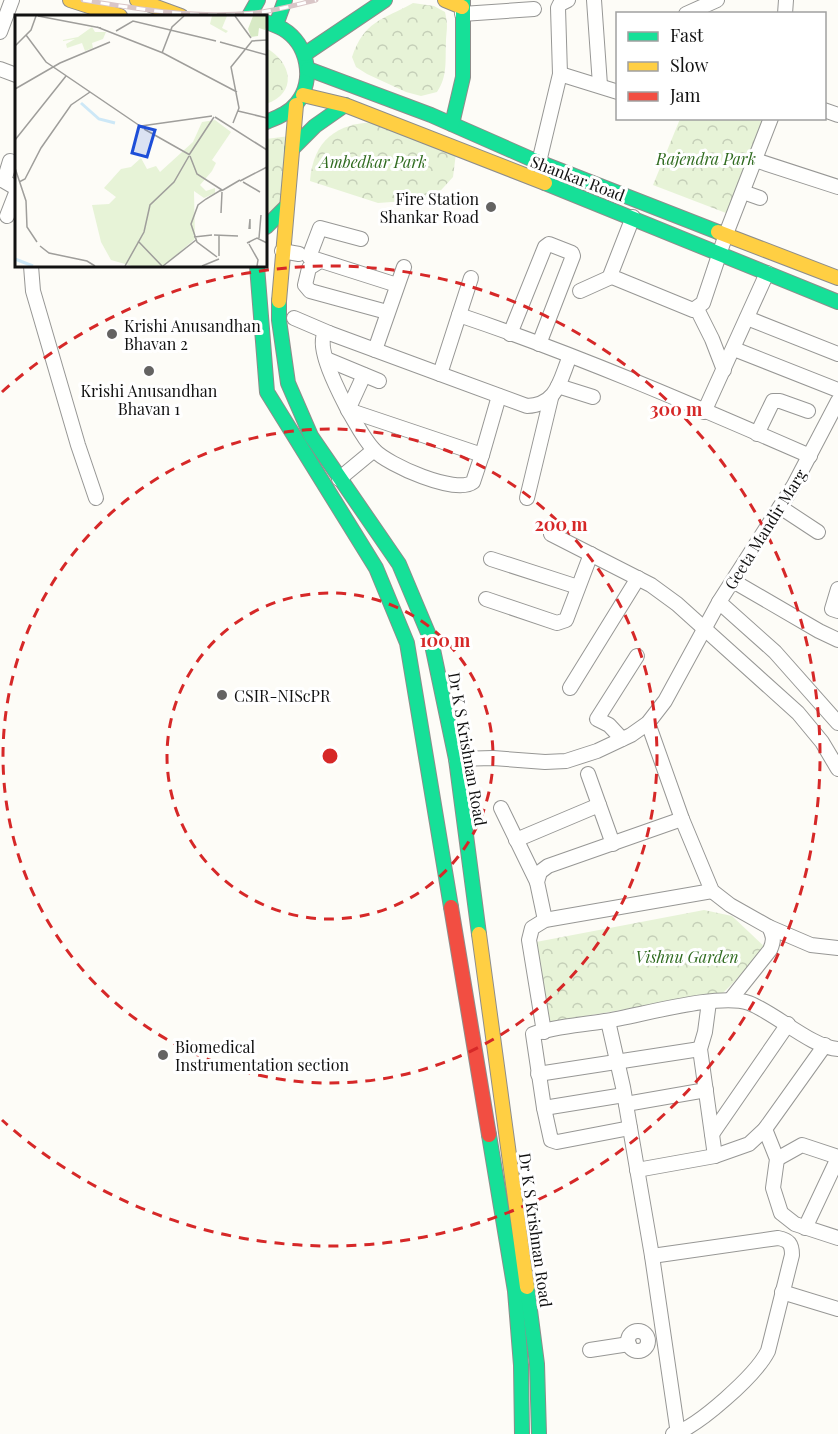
<svg xmlns="http://www.w3.org/2000/svg" width="838" height="1434" viewBox="0 0 838 1434" font-family="'Playfair Display',serif">
  <style>
    .park { fill: url(#park-crowns) }
    .lines { fill: none; stroke-linecap: round; stroke-linejoin: round }
    .street-casing { stroke: #979795; stroke-width: 16 }
    .fast-casing { stroke: #8e8d8b; stroke-width: 16 }
    .slow-casing { stroke: #8e8d8b; stroke-width: 16 }
    .jam-casing { stroke: #8e8d8b; stroke-width: 16 }
    .street { stroke: #fffffe; stroke-width: 14 }
    .fast { stroke: #16e098; stroke-width: 14 }
    .slow { stroke: #ffcf43; stroke-width: 14 }
    .jam { stroke: #f24e42; stroke-width: 14 }
    .rail-casing { stroke: #d9c6c7; stroke-width: 5 }
    .rail { stroke: #fff; stroke-width: 3; stroke-dasharray: 9; stroke-linecap: butt }
    .ring { fill: none; stroke: #d62828; stroke-width: 3; stroke-dasharray: 10 8 }
    .poi-dot { fill: #646362; stroke: #fff; stroke-width: 2 }
    .labels { text-anchor: middle; dominant-baseline: central; stroke-width: 6; stroke-linejoin: round; paint-order: stroke }
    .park-label { font-size: 16px; font-style: italic; fill: #2f6b1f; stroke: #fff }
    .street-label { font-size: 16px; fill: #111; stroke: #fff }
    .poi-label { font-size: 16px; fill: #111; stroke: #fff; text-anchor: start }
    .inset-river { fill: none; stroke: #cde8f7; stroke-width: 3 }
    .inset-road { fill: none; stroke: #9f9e9b; stroke-width: 1.5 }
    .view { fill: #1d4ed8; fill-opacity: 0.15; stroke: #1d4ed8; stroke-width: 3 }
    .inset-edge { fill: none; stroke: #111; stroke-width: 3 }
    .centre { fill: #d62828; stroke: #fff; stroke-width: 3 }
    .ring-label { font-size: 18px; text-anchor: middle; font-weight: bold; fill: #d62828; stroke: #fff; stroke-width: 6; stroke-linejoin: round; paint-order: stroke }
  </style>
  <defs>
    <pattern id="park-crowns" width="20" height="18" patternUnits="userSpaceOnUse" patternTransform="scale(1.5)"><rect width="20" height="18" fill="#e7f3d7"/><path d="M2 6a3 3 0 1 1 6 0M12 15a3 3 0 1 1 6 0" fill="none" stroke="#c5cfb8"/></pattern>
  </defs>
  <rect width="100%" height="100%" fill="#fdfcf7"/>
  <g class="park">
    <path d="M413 3 434 6 445 12C448 26 447 27 446 41 445 60 448 76 437 92L421 96 406 92 367 74 356 67 352 57C365 20 381 21 413 3Z"/>
    <path d="M266 48C292 62 298 93 266 104Z"/>
    <path d="M680 119H764L726 213 653 185Z"/>
    <path d="M376 122 456 153 453 177 433 199 378 203 310 181C313 140 337 123 376 122Z"/>
    <path d="M290 136 283 201 266 216V139Z"/>
    <path d="M704 910 732 916 767 949 723 993 550 1022 536 942Z"/>
  </g>
  <g class="lines">
    <g class="street-casing">
      <g id="street">
        <path d="M594 0 600 85"/>
        <path d="M462 14 534 9"/>
        <path d="M686 14 717 0"/>
        <path d="M785 14 786 0"/>
        <path d="M0 32 12 0"/>
        <path d="M0 69 16 75"/>
        <path d="M560 74 618 92"/>
        <path d="M824 110 838 115"/>
        <path d="M755 160 838 187"/>
        <path d="M539 162 560 74 558 8 560 4 568 0"/>
        <path d="M16 163 10 161 4 181 16 188"/>
        <path d="M743 192 760 198"/>
        <path d="M7 216 16 193"/>
        <path d="M633 217 610 276 693 310 703 303 726 234 771 118"/>
        <path d="M361 239 320 228 309 257 397 285"/>
        <path d="M282 251 299 254"/>
        <path d="M320 261 309 268 305 285 310 291 387 312"/>
        <path d="M31 266 33 291 78 445 96 498"/>
        <path d="M580 291 611 277"/>
        <path d="M697 309 712 339 724 370"/>
        <path d="M459 315 471 278"/>
        <path d="M294 318 329 333"/>
        <path d="M747 318 838 354"/>
        <path d="M510 334 545 247 549 244 572 253 573 256 539 344"/>
        <path d="M734 349 838 390"/>
        <path d="M375 350 404 267"/>
        <path d="M570 356C560 379 558 405 527 406L440 374 459 315C578 355 695 406 810 456"/>
        <path d="M326 359 379 381"/>
        <path d="M440 374 329 333 324 335C317 351 340 394 348 410L482 455 499 396"/>
        <path d="M364 375 348 410C356 423 363 438 374 450 388 465 456 495 473 482L482 455"/>
        <path d="M558 386 593 397"/>
        <path d="M838 401 794 485 719 602 775 652 838 723"/>
        <path d="M704 412 767 273"/>
        <path d="M757 434 773 401H780L808 411"/>
        <path d="M339 479 374 450"/>
        <path d="M527 498 551 398"/>
        <path d="M780 507 818 532"/>
        <path d="M551 534 651 585 677 604 798 713 822 742 838 769"/>
        <path d="M491 559 578 587"/>
        <path d="M733 581 819 631 838 640"/>
        <path d="M838 589 832 609 838 611"/>
        <path d="M486 599 557 623 566 620 591 554"/>
        <path d="M570 688 638 578"/>
        <path d="M648 723 682 819 712 891 730 905 769 927C774 936 774 941 770 950L731 999"/>
        <path d="M622 739 609 725 597 719 637 656"/>
        <path d="M456 759 493 758 545 762 566 761 597 751 631 735 648 723 665 701 719 602"/>
        <path d="M588 774 613 844"/>
        <path d="M501 808 537 882"/>
        <path d="M516 840 599 805"/>
        <path d="M545 920 537 882 540 872 548 866 682 819"/>
        <path d="M769 927 811 945 838 948"/>
        <path d="M709 1002 705 1032 700 1049 715 1156"/>
        <path d="M608 1021 623 1087 652 1256 678 1434"/>
        <path d="M544 1032 529 940 532 928 545 920 712 891"/>
        <path d="M538 1074 700 1049"/>
        <path d="M626 1104 706 1090"/>
        <path d="M544 1108 624 1095"/>
        <path d="M630 1128 557 1142 551 1140 544 1108 533 1034C555 1026 582 1025 605 1021 639 1016 719 992 749 1003 775 1013 813 1048 838 1049"/>
        <path d="M765 1129 777 1159 773 1188 781 1213 795 1224 838 1238"/>
        <path d="M712 1134 788 1024"/>
        <path d="M777 1159 802 1145 838 1157"/>
        <path d="M637 1170 715 1156 749 1144 765 1129 825 1045"/>
        <path d="M805 1228 838 1158"/>
        <path d="M652 1256 778 1238C789 1240 792 1244 792 1255L768 1351C756 1375 698 1427 673 1434"/>
        <path d="M782 1292 838 1309"/>
        <circle cx="638" cy="1341" r="10"/>
        <path d="M590 1350 629 1344"/>
      </g>
    </g>
    <g class="fast-casing">
      <g id="fast">
        <path d="M249 16 258 0"/>
        <path d="M266 22C272 24 278 26 283 29 308 44 315 80 297 103 289 113 278 117 266 122"/>
        <path d="M276 25 285 0"/>
        <path d="M305 54 385 0"/>
        <path d="M308 69 431 115 531 159 718 232"/>
        <path d="M452 124 463 77V0"/>
        <path d="M292 149 315 126 345 105"/>
        <path d="M545 183 838 302"/>
        <path d="M266 227 287 206"/>
        <path d="M257 266 267 392 376 568 407 643 451 907"/>
        <path d="M279 301V320L288 383 311 436 399 564 431 640 456 759 479 934"/>
        <path d="M489 1135 515 1291 521 1365 522 1434"/>
        <path d="M527 1287 537 1364 539 1434"/>
      </g>
    </g>
    <g class="slow-casing">
      <g id="slow">
        <path d="M70 0 120 16"/>
        <path d="M137 0 181 16"/>
        <path d="M445 0 462 7"/>
        <path d="M303 95 345 105 545 183"/>
        <path d="M718 232 838 278"/>
        <path d="M279 301 296 105"/>
        <path d="M479 934 527 1287"/>
      </g>
    </g>
    <g class="jam-casing">
      <path id="jam" d="M451 907 489 1135"/>
    </g>
    <use href="#street" class="street"/>
    <use href="#fast" class="fast"/>
    <use href="#slow" class="slow"/>
    <use href="#jam" class="jam"/>
    <g class="rail-casing">
      <path id="rail" d="M83 0C138 9 197 19 253 13 274 11 295 5 316 0"/>
    </g>
    <use href="#rail" class="rail"/>
  </g>
  <g class="ring">
    <circle cx="330" cy="756" r="163"/>
    <circle cx="330" cy="756" r="327"/>
    <path d="M2 392A490 490 0 1 1 2 1120"/>
  </g>
  <g class="poi-dot">
    <circle cx="491" cy="207" r="6"/>
    <circle cx="112" cy="334" r="6"/>
    <circle cx="149" cy="371" r="6"/>
    <circle cx="222" cy="695" r="6"/>
    <circle cx="163" cy="1055" r="6"/>
  </g>
  <g class="labels">
    <g class="park-label">
      <text x="706" y="158">Rajendra Park</text>
      <text x="373" y="161">Ambedkar Park</text>
      <text x="687" y="956">Vishnu Garden</text>
    </g>
    <g class="street-label">
      <text transform="translate(578 178) rotate(21)">Shankar Road</text>
      <text transform="translate(765 529) rotate(-58)">Geeta Mandir Marg</text>
      <text transform="translate(468 749) rotate(80)">Dr K S Krishnan Road</text>
      <text transform="translate(536 1230) rotate(82)">Dr K S Krishnan Road</text>
    </g>
    <g class="poi-label">
      <text x="479" y="198" text-anchor="end">Fire Station<tspan x="479" dy="18">Shankar Road</tspan></text>
      <text x="124" y="325">Krishi Anusandhan<tspan x="124" dy="18">Bhavan 2</tspan></text>
      <text x="149" y="390" text-anchor="middle">Krishi Anusandhan<tspan x="149" dy="18">Bhavan 1</tspan></text>
      <text x="234" y="695">CSIR-NIScPR</text>
      <text x="175" y="1046">Biomedical<tspan x="175" dy="18">Instrumentation section</tspan></text>
    </g>
  </g>
  <g transform="translate(15 15)">
    <rect width="252" height="252" fill="#fdfcf7"/>
    <path d="M238 1H252V10L250 15 244 13 243 21 236 22 233 14Z" fill="#d8eac5"/>
    <path d="M197 1H212L207 13 213 16 211 18 195 9ZM77 12 80 17H91L88 24 77 28 78 33 70 36 67 28 52 33 51 29 60 24 48 26V25L63 22ZM200 105 216 117 197 145 201 148 197 156 185 170 191 176 200 173V178L189 183 179 176 180 224 148 251H117L96 245 86 227 77 190 94 189 101 182 89 173 106 154 116 152 126 143 132 154 141 151 145 157 178 127 187 107Z" fill="#e7f3d7"/>
    <path class="inset-river" d="M66 88 84 104 100 108M0 244 18 251"/>
    <path class="inset-road" d="M23 1 86 13M220 1 236 23M82 12 148 38 222 77M101 16 118 6 201 26M11 20 31 47 128 113M205 27 252 40M0 31 16 15 21 1M147 38 157 12 169 1M0 74 45 48 95 27M223 96 252 103M200 102 252 135M218 108 224 93 216 52 237 26 252 25M126 111 197 101M129 114 175 140M0 125 51 61M174 140 199 102M175 141 182 159 207 175M0 153 11 186 12 212 22 227M229 164 225 166 252 152M4 167 10 164 26 133 56 90 75 77M228 167 245 177M208 175 225 165M206 198 207 177M234 214 235 204V214M199 220 223 221M179 222 197 220M244 223 246 200M123 226 147 251M235 227 232 228 242 223 252 228M234 229 243 245 242 251M25 231 34 238 72 246 80 251M204 241V220M202 242 182 227 176 209 183 190 191 184 206 175H208L205 176M110 251 129 217 135 190 159 167 174 141M148 251 181 225M187 251 204 244"/>
    <path class="view" d="M124 111 140 115 132 142 117 138Z"/>
    <rect width="252" height="252" class="inset-edge"/>
  </g>
  <circle cx="330" cy="756" r="9" class="centre"/>
  <g class="ring-label">
    <text x="676" y="416">300 m</text>
    <text x="561" y="531">200 m</text>
    <text x="445" y="647">100 m</text>
  </g>
  <rect x="616" y="12" width="210" height="108" fill="#ffffff" stroke="#a0a0a0" stroke-width="1.5"/>
  <rect x="628" y="32" width="30" height="9" fill="#16e098" stroke="#a0a0a0" stroke-width="1.5"/>
  <text x="670" y="42" font-size="18" fill="#111111">Fast</text>
  <rect x="628" y="62" width="30" height="9" fill="#ffcf43" stroke="#a0a0a0" stroke-width="1.5"/>
  <text x="670" y="72" font-size="18" fill="#111111">Slow</text>
  <rect x="628" y="92" width="30" height="9" fill="#f24e42" stroke="#a0a0a0" stroke-width="1.5"/>
  <text x="670" y="102" font-size="18" fill="#111111">Jam</text>
</svg>
